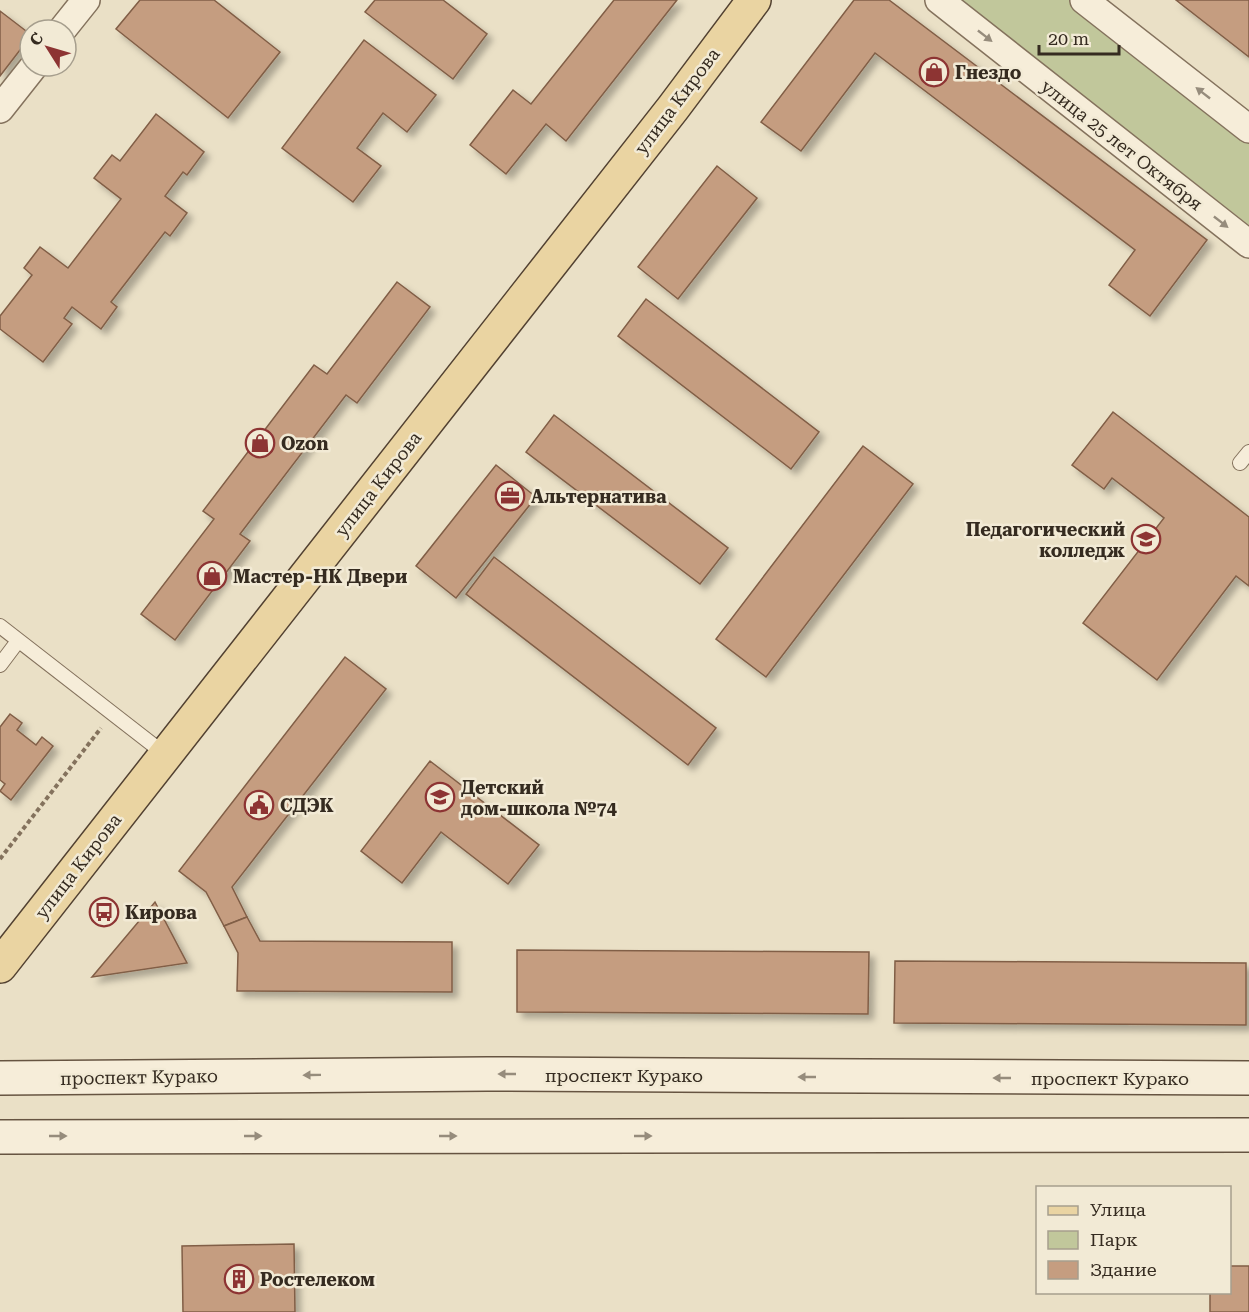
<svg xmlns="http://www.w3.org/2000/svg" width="1249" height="1312" viewBox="0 0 1249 1312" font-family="'Roboto Serif',serif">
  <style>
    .green { fill: #c1c79b }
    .building { fill: #c59d80; stroke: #815e46; stroke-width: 1.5; filter: url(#shadow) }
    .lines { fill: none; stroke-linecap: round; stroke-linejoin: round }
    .lane-casing { stroke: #84725d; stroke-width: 16 }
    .street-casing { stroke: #84725d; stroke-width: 30 }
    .secondary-casing { stroke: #665441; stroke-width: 36 }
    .primary-casing { stroke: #524131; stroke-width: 36 }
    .path { stroke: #84725d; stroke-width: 4; stroke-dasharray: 4.5 3; stroke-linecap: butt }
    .lane { stroke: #f6edd9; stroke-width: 14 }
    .street { stroke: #f6edd9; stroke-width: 27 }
    .secondary { stroke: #f6edd9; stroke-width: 33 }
    .primary { stroke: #ead4a2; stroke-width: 33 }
    .oneway { fill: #968c7c }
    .labels { text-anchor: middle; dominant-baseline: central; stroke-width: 5; stroke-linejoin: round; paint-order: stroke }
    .poi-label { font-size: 18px; font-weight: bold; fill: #352b20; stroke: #f2ead5; text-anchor: start }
    .street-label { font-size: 18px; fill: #352b20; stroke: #f2ead5 }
  </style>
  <defs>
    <filter id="shadow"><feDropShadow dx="5.5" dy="5.5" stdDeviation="3" flood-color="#0004"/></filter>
  </defs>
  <rect width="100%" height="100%" fill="#eae0c6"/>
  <path class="green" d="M959 0H1069L1249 140V225Z"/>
  <g class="building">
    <path d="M140 0H214L280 52 228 118 116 29Z"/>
    <path d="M375 0H443L487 34 453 79 365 12Z"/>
    <path d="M614 0H677L566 141 546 124 506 174 470 145 513 90 531 104Z"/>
    <path d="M854 0H889L1207 240 1150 316 1109 285 1135 250 875 53 801 151 761 122Z"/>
    <path d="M1176 0H1249V57Z"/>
    <path d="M0 11 30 34V37L0 76Z"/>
    <path d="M364 40 436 95 407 132 383 113 357 148 381 166 353 202 282 148Z"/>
    <path d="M156 114 204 152 187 175 183 172 165 196 187 213 170 236 165 232 111 302 117 307 101 329 72 307 64 318 72 324 43 362 0 329V316L32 275 24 268 40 247 68 268 121 199 94 178 112 155 120 161Z"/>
    <path d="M717 166 757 198 678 299 638 267Z"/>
    <path d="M397 282 430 307 357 403 346 395 240 534 250 541 175 640 141 614 214 519 203 511 314 365 327 374Z"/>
    <path d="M646 299 819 432 791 469 618 336Z"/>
    <path d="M1113 412 1249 517V586L1236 576 1157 680 1083 623 1164 518 1112 478 1104 489 1072 465Z"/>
    <path d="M554 415 728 548 700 584 526 452Z"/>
    <path d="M863 446 913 484 766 677 716 639Z"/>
    <path d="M496 465 536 497 456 598 416 566Z"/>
    <path d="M494 557 716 728 688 765 466 594Z"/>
    <path d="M345 657 386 689 232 887 247 917 224 926 206 892 179 871Z"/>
    <path d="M10 714 22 723 17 730 36 745 42 737 53 746 11 800 0 791 5 784 0 780V727Z"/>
    <path d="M430 761 539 845 508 884 441 832 402 883 361 851Z"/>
    <path d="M155 902 187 963 92 977Z"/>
    <path d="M247 917 260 941 452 942V992L237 991 238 953 224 926Z"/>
    <path d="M517 950 869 952 868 1014 517 1012Z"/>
    <path d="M895 961 1246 963V1025L894 1023Z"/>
    <path d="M294 1244 295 1312H183L182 1246Z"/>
    <path d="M1230 1266H1249V1312H1210V1292H1230Z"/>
  </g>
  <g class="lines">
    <g class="lane-casing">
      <g id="lane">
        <path d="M1240 463 1249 452"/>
        <path d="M0 626 166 755"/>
        <path d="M0 665 18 641"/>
      </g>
    </g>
    <g class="street-casing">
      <g id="street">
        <path d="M939 0 1249 244"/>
        <path d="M1084 0 1249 129"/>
        <path d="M62 30 86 0"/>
        <path d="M0 109 34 66"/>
      </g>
    </g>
    <g class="secondary-casing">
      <g id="secondary">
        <path d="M0 1078 487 1074 1249 1078"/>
        <path d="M0 1137 1249 1135"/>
      </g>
    </g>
    <g class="primary-casing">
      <path id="primary" d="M0 966 673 108 754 0"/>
    </g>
    <path class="path" d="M0 859 101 728"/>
    <use href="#lane" class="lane"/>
    <use href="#street" class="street"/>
    <use href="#secondary" class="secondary"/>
    <use href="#primary" class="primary"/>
  </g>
  <defs><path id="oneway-solid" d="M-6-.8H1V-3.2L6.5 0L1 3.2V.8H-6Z" transform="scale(1.5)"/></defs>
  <g class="oneway">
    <use href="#oneway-solid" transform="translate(985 36) rotate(38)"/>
    <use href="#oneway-solid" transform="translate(1203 93) rotate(-142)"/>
    <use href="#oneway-solid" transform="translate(1221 222) rotate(38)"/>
    <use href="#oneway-solid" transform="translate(507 1074) rotate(-180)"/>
    <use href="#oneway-solid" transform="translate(312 1075) rotate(179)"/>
    <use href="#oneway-solid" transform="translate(807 1077) rotate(-180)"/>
    <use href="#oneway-solid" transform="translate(1002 1078) rotate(-180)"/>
    <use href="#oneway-solid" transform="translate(58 1136)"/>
    <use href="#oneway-solid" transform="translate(253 1136)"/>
    <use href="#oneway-solid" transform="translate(448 1136)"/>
    <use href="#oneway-solid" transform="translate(643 1136)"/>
  </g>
  <defs>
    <g id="shop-ring" transform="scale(1.5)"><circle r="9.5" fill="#f2ead5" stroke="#8d3433" stroke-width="1.5"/><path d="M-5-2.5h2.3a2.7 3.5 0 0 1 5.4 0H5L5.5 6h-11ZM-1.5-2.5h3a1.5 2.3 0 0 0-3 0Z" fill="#8d3433"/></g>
    <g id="office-ring" transform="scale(1.5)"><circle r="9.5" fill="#f2ead5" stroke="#8d3433" stroke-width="1.5"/><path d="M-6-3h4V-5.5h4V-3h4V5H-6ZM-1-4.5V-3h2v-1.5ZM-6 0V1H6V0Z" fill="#8d3433"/></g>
    <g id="university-ring" transform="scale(1.5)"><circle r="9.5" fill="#f2ead5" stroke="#8d3433" stroke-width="1.5"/><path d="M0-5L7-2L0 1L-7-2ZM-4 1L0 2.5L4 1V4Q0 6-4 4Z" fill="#8d3433"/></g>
    <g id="school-ring" transform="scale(1.5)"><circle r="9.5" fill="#f2ead5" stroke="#8d3433" stroke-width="1.5"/><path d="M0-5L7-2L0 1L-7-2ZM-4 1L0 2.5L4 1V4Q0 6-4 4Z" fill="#8d3433"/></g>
    <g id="civic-ring" transform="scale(1.5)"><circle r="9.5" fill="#f2ead5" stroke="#8d3433" stroke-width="1.5"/><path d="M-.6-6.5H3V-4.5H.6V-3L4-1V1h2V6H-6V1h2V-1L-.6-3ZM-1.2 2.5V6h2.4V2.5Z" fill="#8d3433"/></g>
    <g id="bus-ring" transform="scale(1.5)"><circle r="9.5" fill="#f2ead5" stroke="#8d3433" stroke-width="1.5"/><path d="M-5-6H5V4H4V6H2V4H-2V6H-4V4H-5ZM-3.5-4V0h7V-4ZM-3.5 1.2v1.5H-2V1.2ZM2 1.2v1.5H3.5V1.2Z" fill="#8d3433"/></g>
    <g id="building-ring" transform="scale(1.5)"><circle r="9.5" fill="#f2ead5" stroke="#8d3433" stroke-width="1.5"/><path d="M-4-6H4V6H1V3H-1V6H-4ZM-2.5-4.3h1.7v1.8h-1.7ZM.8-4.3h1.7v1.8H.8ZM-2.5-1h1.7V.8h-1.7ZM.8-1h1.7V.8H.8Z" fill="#8d3433"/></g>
  </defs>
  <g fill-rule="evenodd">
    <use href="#shop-ring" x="934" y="72"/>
    <use href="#shop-ring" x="260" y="443"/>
    <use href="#office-ring" x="510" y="496"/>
    <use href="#university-ring" x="1146" y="539"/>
    <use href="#shop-ring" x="212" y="576"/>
    <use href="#school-ring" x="440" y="797"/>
    <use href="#civic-ring" x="259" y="805"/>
    <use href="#bus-ring" x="104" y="912"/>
    <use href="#building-ring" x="239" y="1279"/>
  </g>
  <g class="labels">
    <g class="poi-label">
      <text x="955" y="72">Гнездо</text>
      <text x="281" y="443">Ozon</text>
      <text x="531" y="496">Альтернатива</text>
      <text x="1125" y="529" text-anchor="end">Педагогический<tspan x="1125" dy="21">колледж</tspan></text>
      <text x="233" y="576">Мастер-НК Двери</text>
      <text x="461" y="787">Детский<tspan x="461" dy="21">дом-школа №74</tspan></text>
      <text x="280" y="805">СДЭК</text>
      <text x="125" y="912">Кирова</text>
      <text x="260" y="1279">Ростелеком</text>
    </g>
    <g class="street-label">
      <text transform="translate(677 101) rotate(-53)">улица Кирова</text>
      <text transform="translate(1122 145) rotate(38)">улица 25 лет Октября</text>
      <text transform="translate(378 484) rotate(-52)">улица Кирова</text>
      <text transform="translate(78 866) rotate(-52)">улица Кирова</text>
      <text x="624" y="1075">проспект Курако</text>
      <text transform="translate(139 1077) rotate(-1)">проспект Курако</text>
      <text x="1110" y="1078">проспект Курако</text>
    </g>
  </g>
  <rect x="1036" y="1186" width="195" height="108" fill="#f2ead5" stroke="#a69e8d" stroke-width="1.5"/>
  <rect x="1048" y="1206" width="30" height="9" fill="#ead4a2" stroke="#a69e8d" stroke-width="1.5"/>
  <text x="1090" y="1216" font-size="18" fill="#352b20">Улица</text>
  <rect x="1048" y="1231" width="30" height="18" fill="#c1c79b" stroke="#a69e8d" stroke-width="1.5"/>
  <text x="1090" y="1246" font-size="18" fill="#352b20">Парк</text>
  <rect x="1048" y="1261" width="30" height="18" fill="#c59d80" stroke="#a69e8d" stroke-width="1.5"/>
  <text x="1090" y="1276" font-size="18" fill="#352b20">Здание</text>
  <g transform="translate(48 48) rotate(307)"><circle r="28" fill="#f2ead5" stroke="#a69e8d" stroke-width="1.5"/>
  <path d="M0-4.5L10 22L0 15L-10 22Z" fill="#8d3433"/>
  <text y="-9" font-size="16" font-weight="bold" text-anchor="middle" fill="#352b20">С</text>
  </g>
  <path d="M1039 45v9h80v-9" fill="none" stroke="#352b20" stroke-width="3"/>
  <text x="1048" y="45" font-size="18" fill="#352b20" stroke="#f2ead5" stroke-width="4.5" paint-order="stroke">20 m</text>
</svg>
